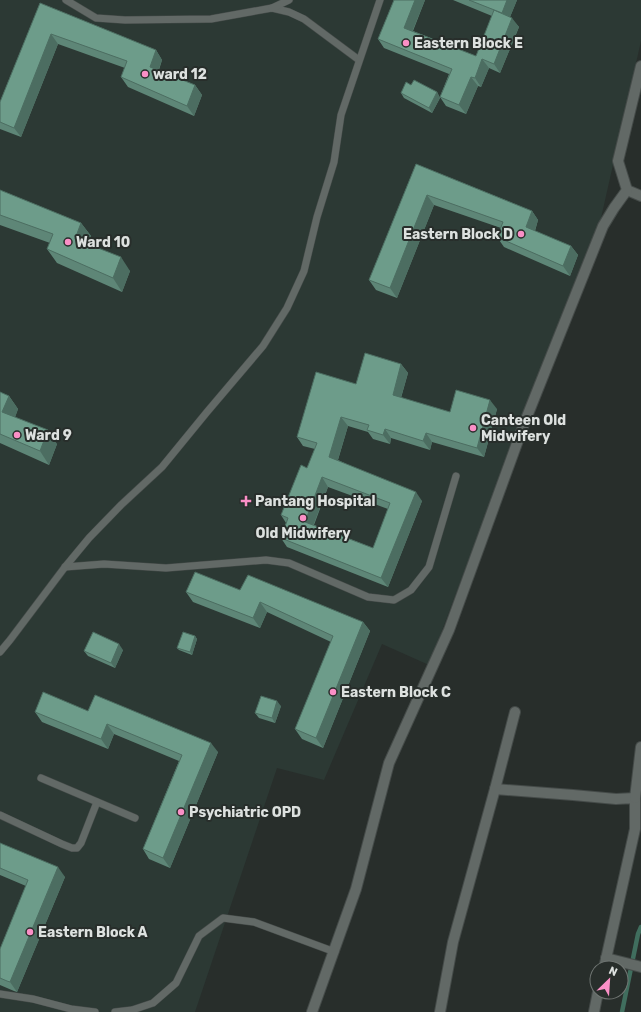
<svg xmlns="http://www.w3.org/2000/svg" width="641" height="1012" viewBox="0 0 641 1012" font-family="Rubik,sans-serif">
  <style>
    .built { fill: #2c3934 }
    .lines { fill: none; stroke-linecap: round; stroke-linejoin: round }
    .stream { stroke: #406e5e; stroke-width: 4.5 }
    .service-casing { stroke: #454b49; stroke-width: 8 }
    .minor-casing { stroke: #454b49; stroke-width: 12 }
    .service { stroke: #626966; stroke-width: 7 }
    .minor { stroke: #626966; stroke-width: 10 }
    .wall { fill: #5e8677; fill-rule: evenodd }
    .shaded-wall { fill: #4c6d61 }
    .building { fill: #6d9c8a; stroke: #4c6d61; fill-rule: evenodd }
    .poi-dot { fill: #fa8fc6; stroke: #282e2b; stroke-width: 1.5 }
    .labels { text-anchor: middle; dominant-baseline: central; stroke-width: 4; stroke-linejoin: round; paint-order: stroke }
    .poi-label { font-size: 14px; font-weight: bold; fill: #dde1df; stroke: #282e2b; text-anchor: start }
  </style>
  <rect width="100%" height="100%" fill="#282e2b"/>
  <path class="built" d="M0 0H641V41L601 218 545 358 429 665 382 644 324 780 277 768 195 1012H0Z"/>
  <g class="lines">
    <path class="stream" d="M622 1012 638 934 641 927"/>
    <g class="service-casing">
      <g id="service">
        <path d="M66 0 96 18 125 20 211 19 272 8 289 12 304 19 359 60"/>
        <path d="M272 8 289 0"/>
        <path d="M65 567 104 564 166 568 266 560 289 563 368 597 394 600 411 590 429 567 456 476"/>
        <path d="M0 652 10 640 65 567 89 538 121 505 162 467 207 412 263 346 287 308 304 271 317 217 334 162 341 115 380 0"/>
        <path d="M41 778 135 818"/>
        <path d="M0 815 62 844 72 848H77L81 843 97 802"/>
        <path d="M0 994 33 999 71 1009 95 1012"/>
        <path d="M115 1012 132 1010 153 1003 176 983 199 936 223 918 254 922 335 952"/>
      </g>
    </g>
    <g class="minor-casing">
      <g id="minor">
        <path d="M627 190 641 196"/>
        <path d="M495 789 573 795 616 799 635 798V829L604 968"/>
        <path d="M635 798 641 747"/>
        <path d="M606 958 641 967"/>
        <path d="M312 1012 356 889 389 763 449 630 524 424 603 226 614 208 627 190 618 161 641 66"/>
        <path d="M440 1012 453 942 495 789 515 712"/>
        <path d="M594 1012 598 992"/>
      </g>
    </g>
    <use href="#service" class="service"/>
    <use href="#minor" class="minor"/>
  </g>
  <g class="wall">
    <path d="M394 0H425L413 31 476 56 492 16 453 0H517L510 17 519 27 500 73 489 68 481 87 478 86 466 114 446 106 440 97 449 74 384 48 378 39Z"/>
    <path d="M40 3 156 50 162 60 159 70 195 85 202 95 194 116 128 87 121 77 125 68 58 44 21 137 0 129V102Z"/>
    <path d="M411 85 437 92 440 98 432 113 404 98 401 93Z"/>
    <path d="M416 164 532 211 538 220 535 231 571 246 578 255 570 276 504 247 497 237 501 228 434 205 397 298 376 290 369 280Z"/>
    <path d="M0 190 81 223 91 236 88 244 130 271 122 292 57 263 47 249 50 243 0 225Z"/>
    <path d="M401 364 408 373 401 398 450 412 497 409 484 457 432 442 430 450 391 438 390 444 373 439 368 432 348 426 338 460 422 501 388 587 287 547 281 538 286 523 281 515 307 468 315 449 303 446 297 437ZM328 487 388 509 373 548 314 525Z"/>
    <path d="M0 392 9 396 18 409 15 417 57 444 49 465 0 443Z"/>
    <path d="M240 590 363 622 370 631 323 748 302 739 295 729 331 642 267 612 260 628 193 602 186 592Z"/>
    <path d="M195 636 197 639 192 655 179 650 177 648Z"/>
    <path d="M123 650 115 668 88 656 84 651Z"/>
    <path d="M281 706 275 723 259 718 255 713Z"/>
    <path d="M88 711 218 752 170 868 149 859 143 849 179 761 114 734 108 749 42 722 35 712Z"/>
    <path d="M0 843 65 877 17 992 14 991 0 985V949L26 886 0 875Z"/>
  </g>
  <g class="shaded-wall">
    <path d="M415 0H425L410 37 404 28Z"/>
    <path d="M507 0H517L508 22 502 13Z"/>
    <path d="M512 18 519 27 500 73 494 64Z"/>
    <path d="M51 34 58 44 21 137 14 128Z"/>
    <path d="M156 50 162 60 156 77 150 67Z"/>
    <path d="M482 59 489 68 481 87 475 78Z"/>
    <path d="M471 77 478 86 466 114 459 105Z"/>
    <path d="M195 85 202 95 194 116 187 106Z"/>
    <path d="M437 92 440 98 432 113 429 108Z"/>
    <path d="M427 195 434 205 397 298 390 288Z"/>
    <path d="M532 211 538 220 533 237 526 227Z"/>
    <path d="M81 223 91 236 85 253 75 239Z"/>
    <path d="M571 246 578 255 570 276 563 266Z"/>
    <path d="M121 257 130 271 122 292 113 278Z"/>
    <path d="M401 364 408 373 399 404 393 395Z"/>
    <path d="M9 396 18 409 12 426 2 412Z"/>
    <path d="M490 400 497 409 484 457 477 448Z"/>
    <path d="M341 417 348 426 336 466 329 457Z"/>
    <path d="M385 429 391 438 390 444 383 435Z"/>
    <path d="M48 430 57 444 49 465 40 451Z"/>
    <path d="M426 433 432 442 430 450 423 441Z"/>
    <path d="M322 477 328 487 311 531 305 522Z"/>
    <path d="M416 492 422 501 388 587 381 578Z"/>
    <path d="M260 602 267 612 260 628 253 618Z"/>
    <path d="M363 622 370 631 323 748 316 738Z"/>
    <path d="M195 636 197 639 192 655 190 652Z"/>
    <path d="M119 644 123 650 115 668 111 663Z"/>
    <path d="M277 701 281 706 275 723 272 718Z"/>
    <path d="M107 724 114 734 108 749 101 739Z"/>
    <path d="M211 743 218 752 170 868 163 858Z"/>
    <path d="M58 867 65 877 17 992 10 982Z"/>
  </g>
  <g class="building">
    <path d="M394 0H415L404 28 476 56 494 10 512 18 494 64 482 59 475 78 471 77 459 105 440 97 452 69 378 39Z"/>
    <path d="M469 0H507L502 13Z"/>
    <path d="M40 3 156 50 150 67 195 85 187 106 121 77 127 61 51 34 14 128 0 122V102Z"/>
    <path d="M414 80 437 92 429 108 401 93 406 82 411 85Z"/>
    <path d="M416 164 532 211 526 227 571 246 563 266 497 237 503 222 427 195 390 288 369 280Z"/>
    <path d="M0 190 81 223 75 239 121 257 113 278 47 249 53 234 0 215Z"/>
    <path d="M365 353 401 364 393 395 450 412 456 390 490 400 477 448 426 433 423 441 385 429 383 435 367 430 369 425 341 417 329 457 416 492 381 578 281 538 288 518 281 515 301 465 307 468 317 443 297 437 316 372 356 384ZM322 477 390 503 373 548 305 522Z"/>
    <path d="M0 392 9 396 2 412 48 430 40 451 0 434Z"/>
    <path d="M195 572 240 590 248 575 363 622 316 738 295 729 333 636 260 602 253 618 186 592Z"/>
    <path d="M93 632 119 644 111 663 84 651Z"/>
    <path d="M183 632 195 636 190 652 177 648Z"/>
    <path d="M43 692 88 711 95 695 211 743 163 858 143 849 182 755 107 724 101 739 35 712Z"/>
    <path d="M261 696 277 701 272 718 255 713Z"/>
    <path d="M0 843 58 867 10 982 7 981 0 978V949L28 880 0 868Z"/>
  </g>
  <g class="poi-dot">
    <circle cx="406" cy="43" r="4"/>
    <circle cx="145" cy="74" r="4"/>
    <circle cx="521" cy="234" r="4"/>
    <circle cx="68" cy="242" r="4"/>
    <circle cx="473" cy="428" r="4"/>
    <circle cx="17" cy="435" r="4"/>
    <path d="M244 495h4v4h4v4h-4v4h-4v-4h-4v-4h4z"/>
    <circle cx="303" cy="518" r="4"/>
    <circle cx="333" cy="692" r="4"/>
    <circle cx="181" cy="812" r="4"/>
    <circle cx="30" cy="932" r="4"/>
  </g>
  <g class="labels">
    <g class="poi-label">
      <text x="414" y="43">Eastern Block E</text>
      <text x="153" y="74">ward 12</text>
      <text x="513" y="234" text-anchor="end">Eastern Block D</text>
      <text x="76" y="242">Ward 10</text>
      <text x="481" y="420">Canteen Old<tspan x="481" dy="16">Midwifery</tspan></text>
      <text x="25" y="435">Ward 9</text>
      <text x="255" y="501">Pantang Hospital</text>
      <text x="303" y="533" text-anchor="middle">Old Midwifery</text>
      <text x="341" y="692">Eastern Block C</text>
      <text x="189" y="812">Psychiatric OPD</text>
      <text x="38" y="932">Eastern Block A</text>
    </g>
  </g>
  <g transform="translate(609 980) rotate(25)"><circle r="19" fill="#282e2b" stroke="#707673"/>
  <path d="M0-3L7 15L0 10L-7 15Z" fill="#fa8fc6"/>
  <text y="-6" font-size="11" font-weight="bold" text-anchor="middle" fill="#dde1df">N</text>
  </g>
</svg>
